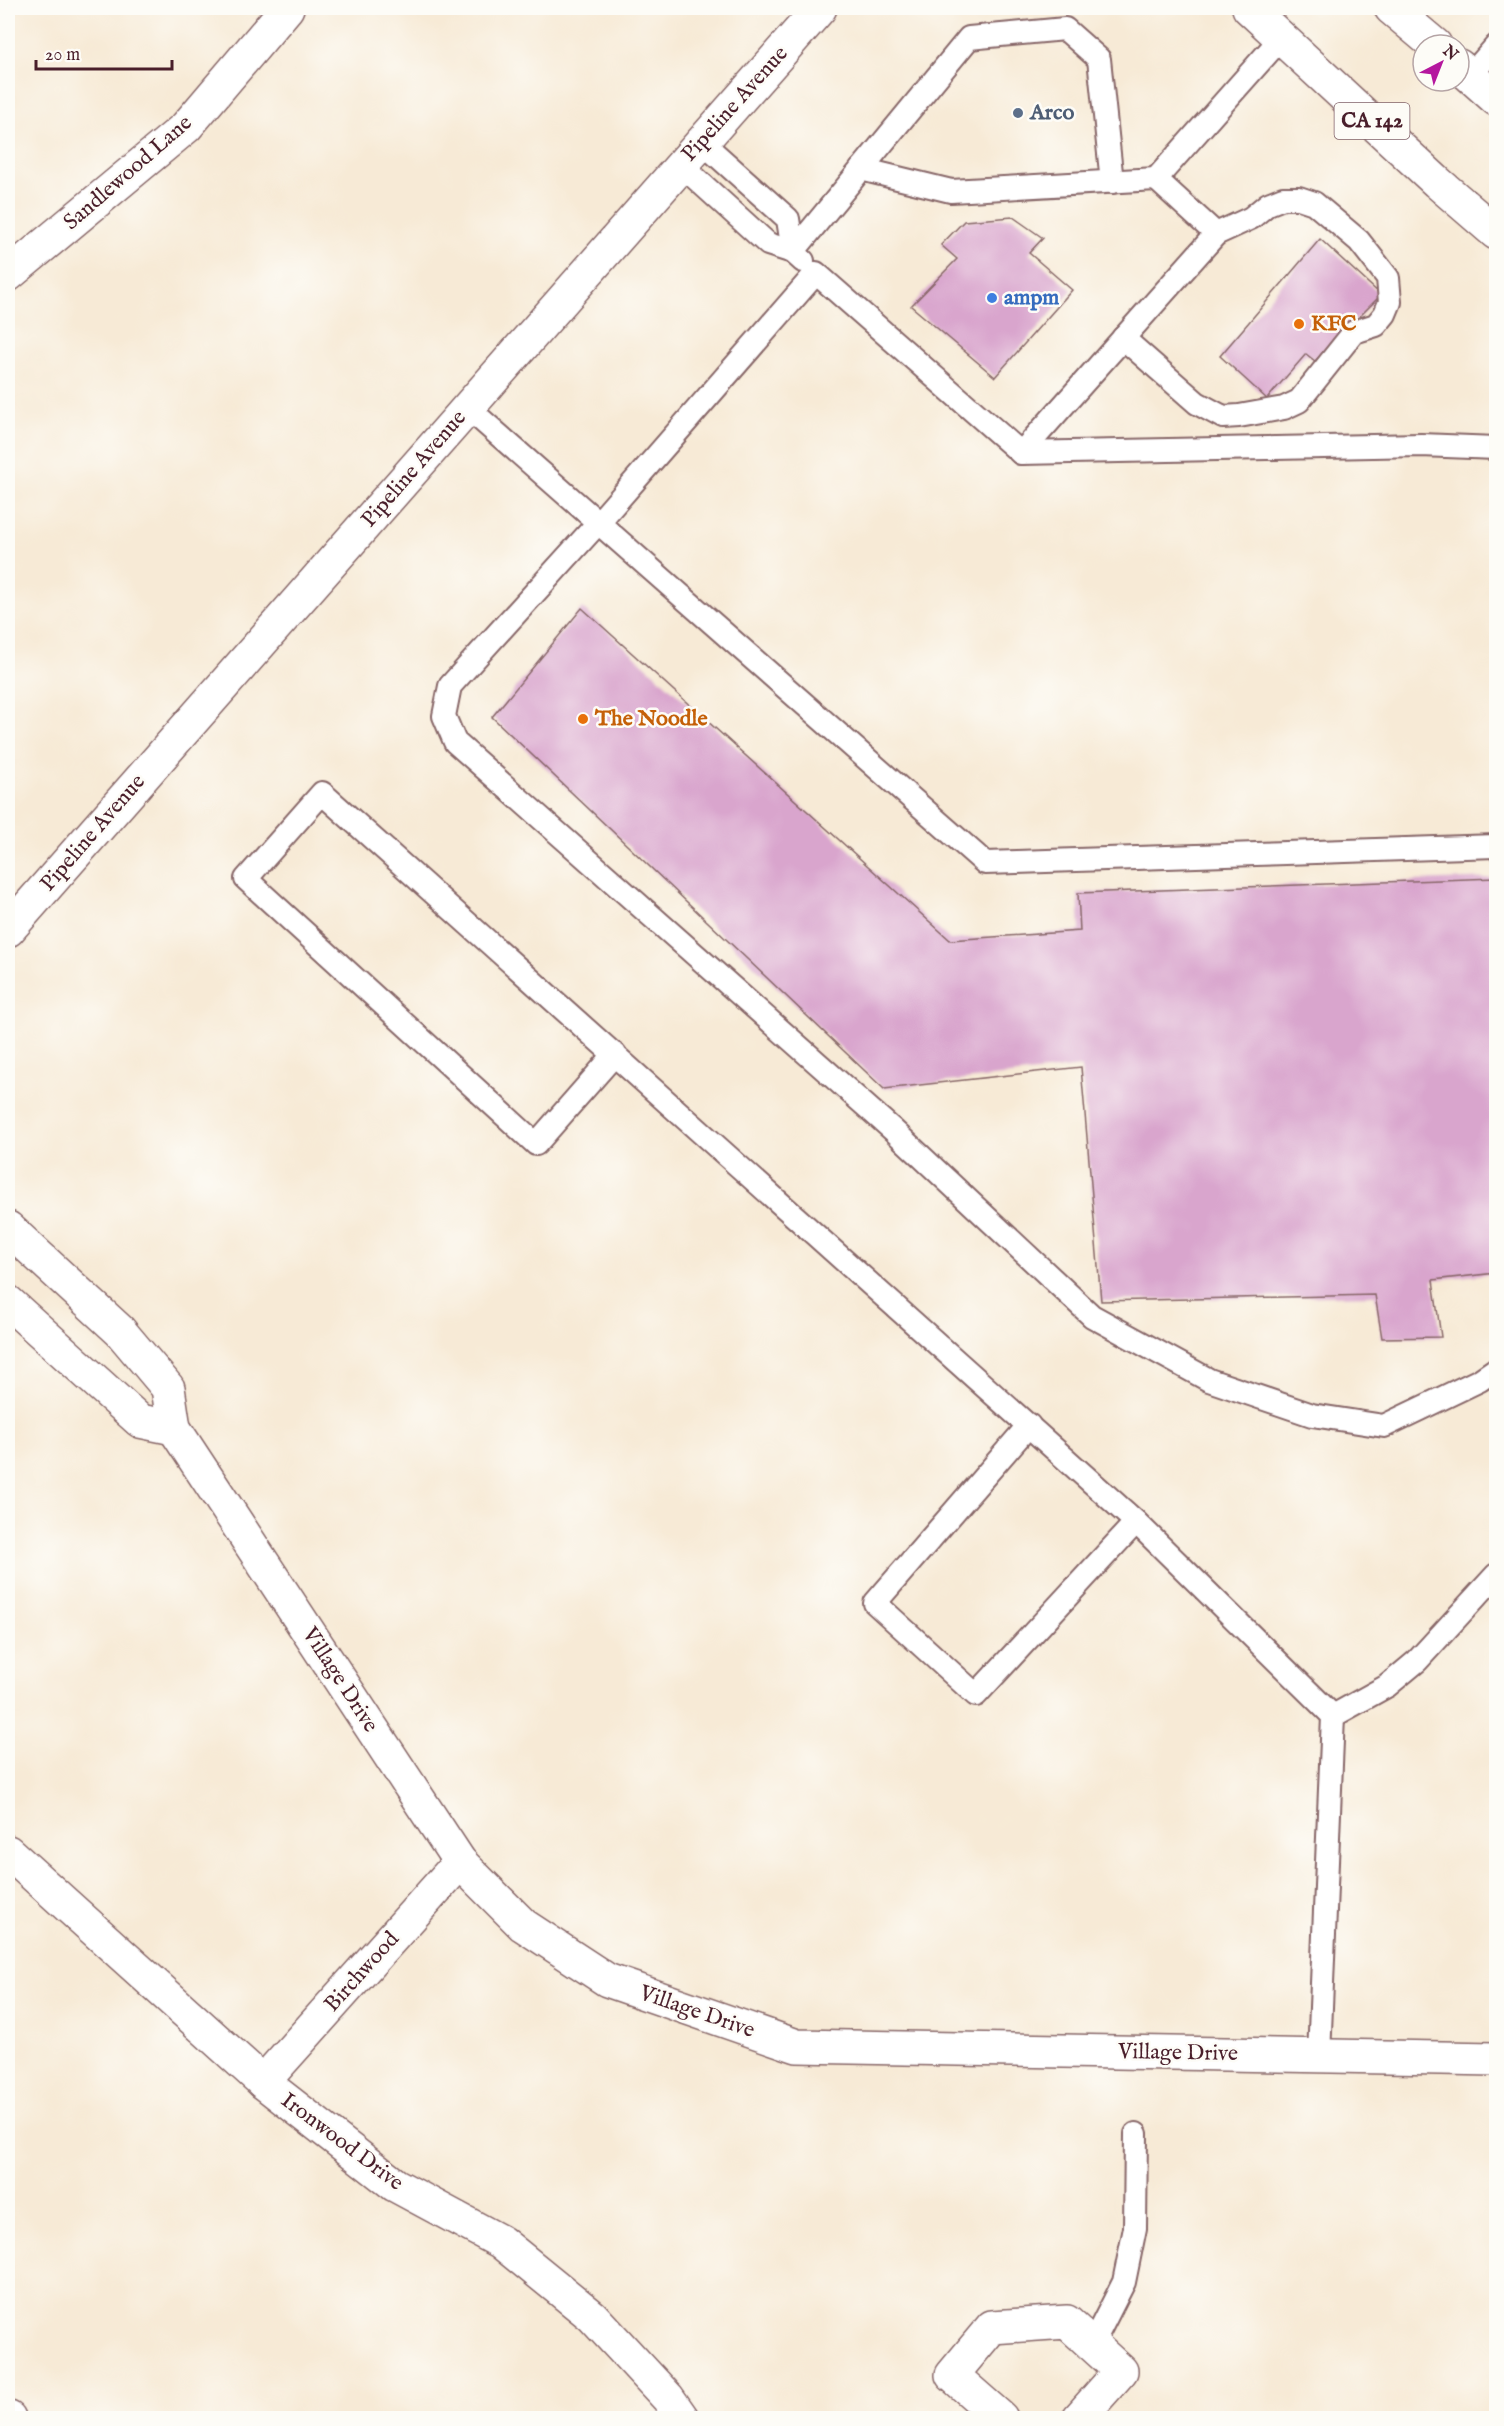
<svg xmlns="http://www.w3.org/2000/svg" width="1504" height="2426" viewBox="0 0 1504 2426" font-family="'IM FELL English',serif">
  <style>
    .building { fill: #d9a5cd }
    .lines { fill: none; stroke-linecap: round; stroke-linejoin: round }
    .service-casing { stroke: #876667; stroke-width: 26 }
    .minor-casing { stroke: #876667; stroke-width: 36 }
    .secondary-casing { stroke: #876667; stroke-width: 36 }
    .primary-casing { stroke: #876667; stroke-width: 36 }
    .service { stroke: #fff; stroke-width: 22 }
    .minor { stroke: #fff; stroke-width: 33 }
    .secondary { stroke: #fff; stroke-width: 33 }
    .primary { stroke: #fff; stroke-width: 33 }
    .service-dot { fill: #5c6f8a; stroke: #fdfcf7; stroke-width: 2 }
    .shop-dot { fill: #3f7fe0; stroke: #fdfcf7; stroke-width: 2 }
    .food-dot { fill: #e8710a; stroke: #fdfcf7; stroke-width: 2 }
    .labels { text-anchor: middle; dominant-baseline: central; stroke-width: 5; stroke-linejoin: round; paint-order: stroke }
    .shield { fill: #fdfcf7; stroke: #806168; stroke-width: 1.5 }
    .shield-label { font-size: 21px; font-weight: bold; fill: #4a1f2b }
    .street-label { font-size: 22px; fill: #4a1f2b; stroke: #fdfcf7 }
    .service-label { font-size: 22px; font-weight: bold; fill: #4e5e75; stroke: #fdfcf7; text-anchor: start }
    .shop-label { font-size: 22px; font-weight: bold; fill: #366cbe; stroke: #fdfcf7; text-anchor: start }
    .food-label { font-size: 22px; font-weight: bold; fill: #c56008; stroke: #fdfcf7; text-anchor: start }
  </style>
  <rect width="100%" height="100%" fill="#fdfcf7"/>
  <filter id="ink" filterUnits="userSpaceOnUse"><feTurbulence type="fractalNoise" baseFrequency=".0167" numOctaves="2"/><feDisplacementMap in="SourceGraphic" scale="12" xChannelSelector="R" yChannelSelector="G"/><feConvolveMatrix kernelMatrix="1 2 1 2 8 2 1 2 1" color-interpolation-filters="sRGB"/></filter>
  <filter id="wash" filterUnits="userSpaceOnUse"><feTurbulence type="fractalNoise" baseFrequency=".008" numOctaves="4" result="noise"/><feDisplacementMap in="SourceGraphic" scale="24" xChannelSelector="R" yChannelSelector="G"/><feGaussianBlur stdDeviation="1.35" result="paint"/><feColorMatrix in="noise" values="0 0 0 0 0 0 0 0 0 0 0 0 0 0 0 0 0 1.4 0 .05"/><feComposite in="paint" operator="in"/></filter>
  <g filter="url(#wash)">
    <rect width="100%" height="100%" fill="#f7ead6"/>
    <g id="blocks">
      <g class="building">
        <path d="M1013 217 1043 238 1029 253 1072 290 995 377 911 306 957 259 941 245 964 221Z"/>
        <path d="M1320 239 1381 295 1315 361 1306 354 1267 399 1220 356Z"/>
        <path d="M582 608 950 940 1080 931 1078 893 1496 878V1273L1433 1280 1441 1337 1382 1338 1375 1295 1101 1301 1081 1067 884 1089 492 717Z"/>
      </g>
    </g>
  </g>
  <g filter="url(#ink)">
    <use href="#blocks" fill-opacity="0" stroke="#876667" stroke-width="1.5"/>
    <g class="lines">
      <g class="service-casing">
        <g id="service">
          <path d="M1470 76 1496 46"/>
          <path d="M703 143 788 219 793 252"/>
          <path d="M681 165 768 244 793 252 803 261"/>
          <path d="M861 169 951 191 1156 179"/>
          <path d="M793 252 969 38 1065 29 1099 59 1112 182"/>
          <path d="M1123 338 1197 403 1223 417 1239 416 1284 408 1299 401 1354 332 1376 325 1385 314 1390 302 1388 278 1359 241 1314 203 1299 198H1283L1268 204 1251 218 1216 234"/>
          <path d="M468 408 985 863 1496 846"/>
          <path d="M1496 448 1421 445 1021 453 816 273 598 523 450 686 444 716 455 742 893 1130 1092 1316 1209 1380 1312 1415 1384 1426 1480 1380 1496 1369"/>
          <path d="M1021 453 1216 234 1156 179 1281 38"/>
          <path d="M615 1054 536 1144 246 879 322 793 1136 1522 1333 1716 1319 2056"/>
          <path d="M1029 1425 875 1603 976 1695 1136 1522"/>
          <path d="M1333 1716 1387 1686 1417 1661 1496 1575"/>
          <path d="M1092 2345 1124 2282 1135 2228 1136 2134"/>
        </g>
      </g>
      <g class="minor-casing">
        <g id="minor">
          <path d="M8 275 186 127 287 8"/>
          <path d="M8 1228 120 1331 168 1388 174 1428 460 1862 523 1925 607 1980 797 2046 1496 2059"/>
          <path d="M8 1302 140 1421 174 1428"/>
          <path d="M8 1852 263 2082 395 2185 501 2242 592 2316 668 2398 682 2418"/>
          <path d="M263 2082 460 1862"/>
          <path d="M8 2418H9"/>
          <path d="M1001 2418 952 2375 992 2327 1067 2322 1121 2371 1079 2418"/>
        </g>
      </g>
      <g class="secondary-casing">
        <path id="secondary" d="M8 930 820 8"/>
      </g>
      <g class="primary-casing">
        <g id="primary">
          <path d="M1249 8 1437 182 1496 233"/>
          <path d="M1391 8 1435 45"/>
          <path d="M1459 66 1496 99"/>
        </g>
      </g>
      <use href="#service" class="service"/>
      <use href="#minor" class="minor"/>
      <use href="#secondary" class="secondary"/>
      <use href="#primary" class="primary"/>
    </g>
  </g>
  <circle class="service-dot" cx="1018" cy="113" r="6"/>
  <circle class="shop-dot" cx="992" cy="298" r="6"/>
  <g class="food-dot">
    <circle cx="1299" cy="324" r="6"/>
    <circle cx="583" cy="719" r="6"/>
  </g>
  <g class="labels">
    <rect class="shield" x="1334.5" y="103" width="75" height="36" rx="4.5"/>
    <g class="shield-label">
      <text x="1372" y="121">CA 142</text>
    </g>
    <g class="street-label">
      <text transform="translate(735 104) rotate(-48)">Pipeline Avenue</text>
      <text transform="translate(128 173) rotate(-41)">Sandlewood Lane</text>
      <text transform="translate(414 469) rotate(-49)">Pipeline Avenue</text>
      <text transform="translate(93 833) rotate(-49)">Pipeline Avenue</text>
      <text transform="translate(340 1680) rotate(57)">Village Drive</text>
      <text transform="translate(362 1972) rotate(-48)">Birchwood</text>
      <text transform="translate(697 2012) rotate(19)">Village Drive</text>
      <text transform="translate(1178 2053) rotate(1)">Village Drive</text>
      <text transform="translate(342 2142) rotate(37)">Ironwood Drive</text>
    </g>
    <g class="service-label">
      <text x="1030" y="113">Arco</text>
    </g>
    <g class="shop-label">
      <text x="1004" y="298">ampm</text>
    </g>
    <g class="food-label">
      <text x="1311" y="324">KFC</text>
      <text x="595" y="719">The Noodle</text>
    </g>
  </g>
  <rect width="1504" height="2426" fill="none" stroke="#fdfcf7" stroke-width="30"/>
  <g transform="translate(1441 63) rotate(42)"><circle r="28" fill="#fdfcf7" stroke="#b5a4a5" stroke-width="1.5"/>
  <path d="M0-4.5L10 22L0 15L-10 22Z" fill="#b5179e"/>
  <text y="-9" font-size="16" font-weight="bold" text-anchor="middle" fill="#4a1f2b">N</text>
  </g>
  <path d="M36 60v9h136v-9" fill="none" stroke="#4a1f2b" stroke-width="3"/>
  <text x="45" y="60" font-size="18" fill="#4a1f2b" stroke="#fdfcf7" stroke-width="4.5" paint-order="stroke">20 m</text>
</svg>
